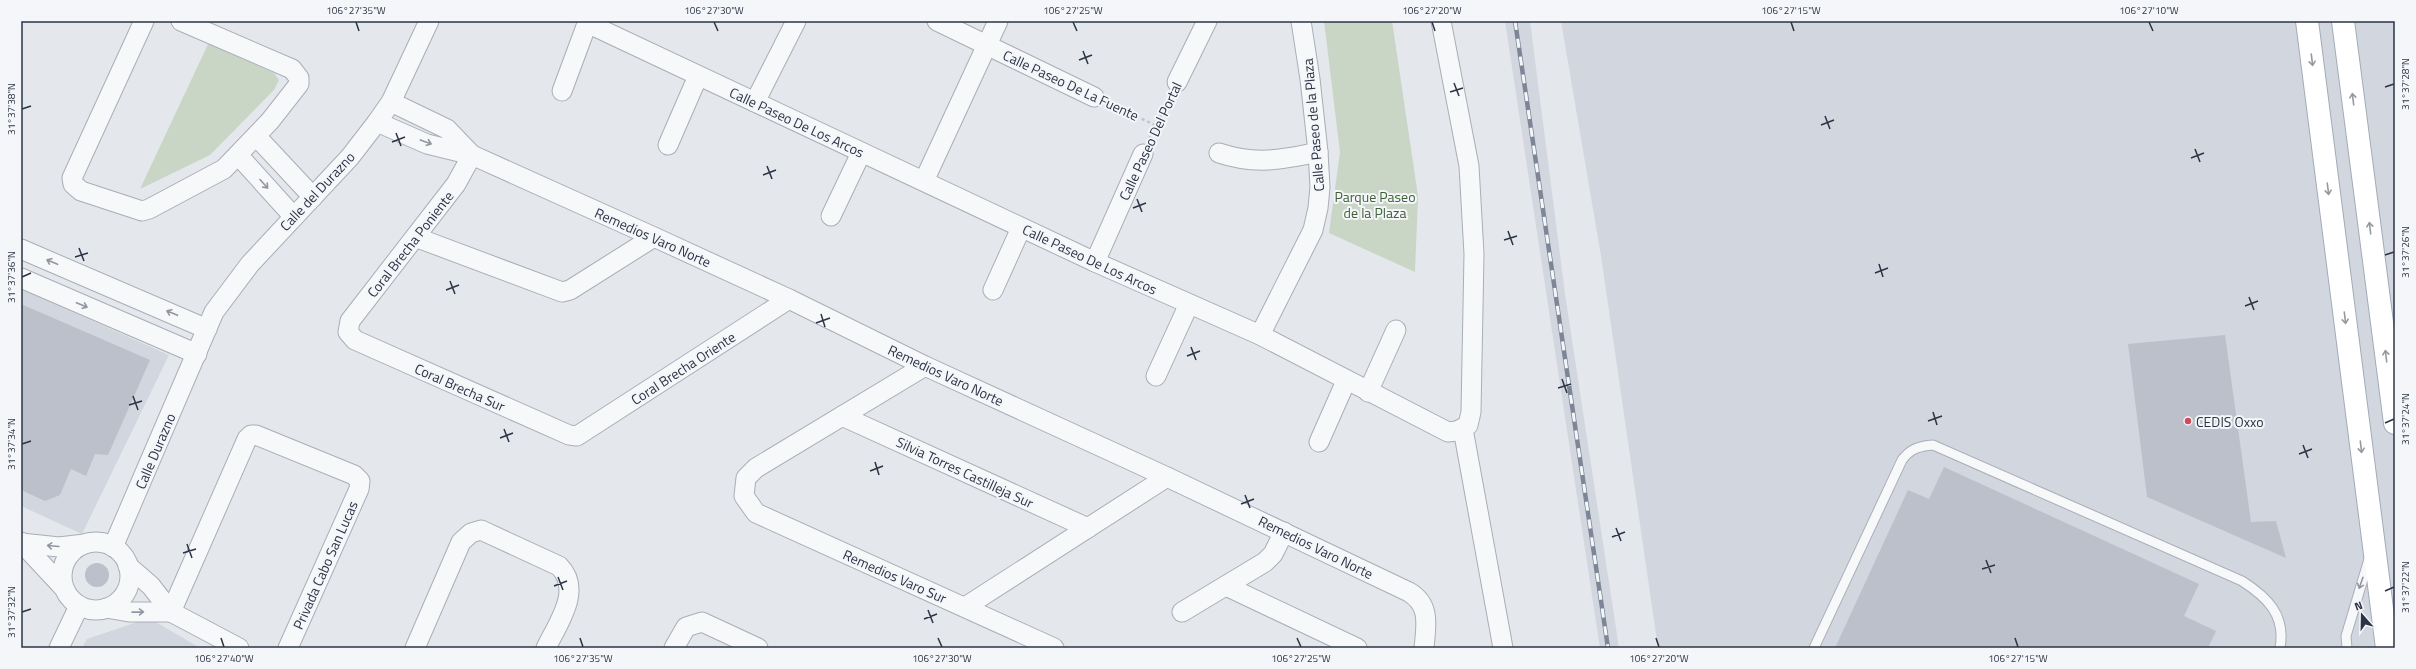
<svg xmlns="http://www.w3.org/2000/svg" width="2416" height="669" viewBox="0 0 2416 669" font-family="'Titillium Web',sans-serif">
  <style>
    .built { fill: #d2d6de }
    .green { fill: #c9d6c5 }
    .building { fill: #bbc0ca }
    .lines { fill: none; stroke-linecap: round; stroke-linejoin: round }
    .service-casing { stroke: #a9aeb7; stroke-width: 11 }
    .minor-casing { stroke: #a9aeb7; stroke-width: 21 }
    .primary-casing { stroke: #a3abb8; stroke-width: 24 }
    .path { stroke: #c2c5cb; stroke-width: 2.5; stroke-dasharray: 3 3; stroke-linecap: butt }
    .service { stroke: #f7f8fa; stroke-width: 9 }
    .minor { stroke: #f7f8fa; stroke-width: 19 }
    .primary { stroke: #fff; stroke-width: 22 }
    .rail-casing { stroke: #7d8696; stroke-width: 4.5 }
    .rail { stroke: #f4f6f9; stroke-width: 3; stroke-dasharray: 9; stroke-linecap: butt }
    .oneway { stroke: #959aa2 }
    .oneway2 { stroke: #9196a0 }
    .ticks { fill: none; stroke: #2b3445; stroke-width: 1.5 }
    .poi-dot { fill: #d1495b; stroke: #f4f6f9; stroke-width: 1.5 }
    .labels { text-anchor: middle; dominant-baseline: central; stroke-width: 4; stroke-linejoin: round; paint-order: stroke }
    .street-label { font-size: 14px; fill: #2b3445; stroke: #f4f6f9 }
    .park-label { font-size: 14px; fill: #3f6138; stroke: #f4f6f9 }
    .poi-label { font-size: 14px; fill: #2b3445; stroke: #f4f6f9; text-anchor: start }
    .neatline { fill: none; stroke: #2b3445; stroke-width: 1.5 }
    .ticks-label { font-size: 10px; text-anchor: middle; fill: #2b3445 }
  </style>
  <rect width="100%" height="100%" fill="#e4e7ec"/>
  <g class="built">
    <path d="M1505 21H1530L1565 294 1619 648H1600Z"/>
    <path d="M1561 21H2395V648H1658L1601 256Z"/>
    <path d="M21 289 169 355 82 534 21 506Z"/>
    <path d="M149 618 200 648H82L87 639Z"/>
  </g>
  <g class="green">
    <path d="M1324 21H1392L1418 196 1415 272 1329 233 1340 152Z"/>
    <path d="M209 42 274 73 279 80 274 90 210 155 140 189Z"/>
  </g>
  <g class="building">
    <path d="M21 304 150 360 108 455 95 454 86 476 71 469 60 495 45 501 21 490Z"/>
    <path d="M2225 335 2251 522 2276 521 2286 558 2147 497 2128 344Z"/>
    <path d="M1944 467 2199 584 2184 616 2216 631 2208 648H1835L1908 490 1929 499Z"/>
    <circle cx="97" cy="575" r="12"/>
  </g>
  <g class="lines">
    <g class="service-casing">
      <g id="service">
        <path d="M1814 648 1902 460C1910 449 1919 446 1933 445L2242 581C2267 597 2286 615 2280 648"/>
        <path d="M2347 648 2346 636 2369 559"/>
      </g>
    </g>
    <g class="minor-casing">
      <g id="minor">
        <path d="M144 21 72 178 73 184 81 191 142 211 149 209 224 169 270 121 299 84V78L292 69 181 21"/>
        <path d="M937 21 1094 97"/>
        <path d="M587 23 1095 262 1260 335 1448 432 1457 431 1468 425 1471 412 1474 254 1469 166 1441 21"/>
        <path d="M1177 82 1207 21"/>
        <path d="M562 91 588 21"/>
        <path d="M391 102 447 129 472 155"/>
        <path d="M755 102 796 21"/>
        <path d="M377 122 427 144 472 155 654 237 789 299 925 366 1167 477 1409 592C1431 605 1426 626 1424 648"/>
        <path d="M256 136 313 197"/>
        <path d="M668 145 698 76"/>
        <path d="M1219 153C1255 165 1281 160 1318 152"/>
        <path d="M238 155 294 217"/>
        <path d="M472 155 456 184 350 321 348 332 355 340 569 435 577 436 789 299"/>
        <path d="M924 181 998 21"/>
        <path d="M831 216 861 153"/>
        <path d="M415 237 562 292 570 290 654 237"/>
        <path d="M21 249 207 329"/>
        <path d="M1095 262 1143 154"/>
        <path d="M21 278 197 354"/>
        <path d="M993 290 1021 228"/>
        <path d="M1260 335 1313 230 1318 208 1320 187 1318 152 1310 79 1301 21"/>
        <path d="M925 366 756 468 746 478 744 496 756 513 1054 648"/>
        <path d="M1156 376 1189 304"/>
        <path d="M1368 392 1396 330"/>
        <path d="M842 416 1088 528"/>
        <path d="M1463 429 1503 648"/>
        <path d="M1319 442 1346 381"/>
        <path d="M21 542 63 587"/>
        <circle cx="96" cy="576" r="34"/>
        <path d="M21 543 59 547 85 544"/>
        <path d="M113 547 214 312 250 264 350 157 377 122 391 102 429 21"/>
        <path d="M128 566 151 586 171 612 239 648"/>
        <path d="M1226 586 1357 648"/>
        <path d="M965 607 1167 477"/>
        <path d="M106 608 129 612H171"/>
        <path d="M171 612 247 439 251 435H256L354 475 360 481 359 489 288 648"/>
        <path d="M1182 612 1265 562 1273 554 1284 532"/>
        <path d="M59 648 79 606"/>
        <path d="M415 648 461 542 471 533 481 530 559 566C583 590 558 623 546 648"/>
        <path d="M674 648 686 627 702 622 758 648"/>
      </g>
    </g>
    <g class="primary-casing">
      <g id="primary">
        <path d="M2307 21 2387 648"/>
        <path d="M2343 21 2395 423"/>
      </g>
    </g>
    <g class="path">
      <path d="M1109 104 1155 125"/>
      <path d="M1149 139 1170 97"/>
    </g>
    <use href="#service" class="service"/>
    <use href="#minor" class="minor"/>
    <use href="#primary" class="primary"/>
    <g class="rail-casing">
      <path id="rail" d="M1515 21 1608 648"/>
    </g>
    <use href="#rail" class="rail"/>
  </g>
  <defs><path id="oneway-shaft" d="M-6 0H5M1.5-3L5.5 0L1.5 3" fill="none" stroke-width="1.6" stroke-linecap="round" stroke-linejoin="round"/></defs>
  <g class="oneway">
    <use href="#oneway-shaft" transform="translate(2312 60) rotate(83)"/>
    <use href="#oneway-shaft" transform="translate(2353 99) rotate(-97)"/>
    <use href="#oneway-shaft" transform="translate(2328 189) rotate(83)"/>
    <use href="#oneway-shaft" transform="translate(2370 228) rotate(-97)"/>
    <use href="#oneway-shaft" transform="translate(2345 318) rotate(83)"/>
    <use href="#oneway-shaft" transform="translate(2386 356) rotate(-97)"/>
    <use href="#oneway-shaft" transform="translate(2361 447) rotate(83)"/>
  </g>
  <g class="oneway2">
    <use href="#oneway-shaft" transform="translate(426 142) rotate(20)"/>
    <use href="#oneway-shaft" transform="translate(264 184) rotate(48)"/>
    <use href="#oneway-shaft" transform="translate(52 262) rotate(-157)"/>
    <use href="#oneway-shaft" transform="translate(82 305) rotate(23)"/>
    <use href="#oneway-shaft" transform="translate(172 313) rotate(-157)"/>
    <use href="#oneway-shaft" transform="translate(53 546) rotate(-175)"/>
    <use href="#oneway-shaft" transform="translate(2361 583) rotate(109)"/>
    <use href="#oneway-shaft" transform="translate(138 612) rotate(-1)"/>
  </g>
  <path class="ticks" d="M356 22 359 31M714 22 718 31M1073 22 1077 31M1432 22 1435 31M1791 22 1794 31M2149 22 2153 31M1083 51 1088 64M1079 60 1092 55M1454 83 1459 96M2385 87 2394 84M1450 92 1463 88M22 109 31 106M1825 116 1830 129M1821 125 1834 120M396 133 401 146M392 142 405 137M2195 149 2200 162M2191 158 2204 153M767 166 772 179M763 175 776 170M1137 199 1142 212M1133 208 1146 203M1508 231 1513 245M1504 240 1517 236M79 248 84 261M2385 255 2394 252M75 257 88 253M1879 264 1883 277M1875 273 1888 268M22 277 31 273M450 281 455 294M446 290 459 285M2249 297 2254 310M2245 306 2258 301M821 314 825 327M816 323 830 318M1191 347 1196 360M1187 356 1200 351M1562 379 1567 393M1558 388 1571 384M133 396 138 410M129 405 142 401M1933 412 1937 425M1928 421 1942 416M2385 423 2394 419M504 429 509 442M500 438 513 433M22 444 31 441M2303 445 2308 458M2299 454 2312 449M875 462 879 475M870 471 883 466M1245 495 1250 508M1241 504 1254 499M1616 528 1621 541M1612 537 1625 532M187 544 192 558M183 553 196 549M1986 560 1991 573M1982 569 1995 565M558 577 563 590M554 586 567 581M2385 591 2394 587M928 610 933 623M22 612 31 609M924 619 937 614M221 638 224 647M580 638 583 647M938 638 942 647M1297 638 1301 647M1656 638 1659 647M2015 638 2018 647"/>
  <circle class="poi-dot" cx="2188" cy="421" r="4"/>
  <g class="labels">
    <g class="street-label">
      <text transform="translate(1071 85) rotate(25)">Calle Paseo De La Fuente</text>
      <text transform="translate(797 122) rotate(25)">Calle Paseo De Los Arcos</text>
      <text transform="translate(1313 125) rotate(-95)">Calle Paseo de la Plaza</text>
      <text transform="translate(1150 141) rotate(-65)">Calle Paseo Del Portal</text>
      <text transform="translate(317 191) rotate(-47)">Calle del Durazno</text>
      <text transform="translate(653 237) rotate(24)">Remedios Varo Norte</text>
      <text transform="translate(410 244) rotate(-52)">Coral Brecha Poniente</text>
      <text transform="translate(1090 259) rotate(25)">Calle Paseo De Los Arcos</text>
      <text transform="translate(683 368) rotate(-33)">Coral Brecha Oriente</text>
      <text transform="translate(946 375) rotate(25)">Remedios Varo Norte</text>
      <text transform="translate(460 387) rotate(24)">Coral Brecha Sur</text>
      <text transform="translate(155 451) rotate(-67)">Calle Durazno</text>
      <text transform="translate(965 472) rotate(25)">Silvia Torres Castilleja Sur</text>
      <text transform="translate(1316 547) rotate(26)">Remedios Varo Norte</text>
      <text transform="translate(325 565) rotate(-66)">Privada Cabo San Lucas</text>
      <text transform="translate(895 576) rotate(24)">Remedios Varo Sur</text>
    </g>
    <g class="park-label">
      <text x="1375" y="196">Parque Paseo<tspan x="1375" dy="16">de la Plaza</tspan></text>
    </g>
    <g class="poi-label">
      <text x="2196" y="421">CEDIS Oxxo</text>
    </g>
  </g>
  <rect width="2416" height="669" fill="none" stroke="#f4f6f9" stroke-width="44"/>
  <g transform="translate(2362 615) rotate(340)" stroke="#f4f6f9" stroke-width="3" paint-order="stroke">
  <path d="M0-3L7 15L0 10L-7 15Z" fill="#2b3445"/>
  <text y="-6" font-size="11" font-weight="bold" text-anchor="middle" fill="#2b3445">N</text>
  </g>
  <rect x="22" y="22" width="2372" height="625" class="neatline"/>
  <g class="ticks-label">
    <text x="356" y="14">106°27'35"W</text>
    <text x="714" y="14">106°27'30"W</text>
    <text x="1073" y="14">106°27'25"W</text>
    <text x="1432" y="14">106°27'20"W</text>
    <text x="1791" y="14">106°27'15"W</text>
    <text x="2149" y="14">106°27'10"W</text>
    <text transform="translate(2405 84) rotate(-90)" y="4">31°37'28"N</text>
    <text transform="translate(11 109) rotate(-90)" y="4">31°37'38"N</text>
    <text transform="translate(2405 252) rotate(-90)" y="4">31°37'26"N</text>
    <text transform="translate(11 277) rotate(-90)" y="4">31°37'36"N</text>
    <text transform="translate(2405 419) rotate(-90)" y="4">31°37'24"N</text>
    <text transform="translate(11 444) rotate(-90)" y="4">31°37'34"N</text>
    <text transform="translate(2405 587) rotate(-90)" y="4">31°37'22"N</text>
    <text transform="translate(11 612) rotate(-90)" y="4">31°37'32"N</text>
    <text x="224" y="662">106°27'40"W</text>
    <text x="583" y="662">106°27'35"W</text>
    <text x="942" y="662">106°27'30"W</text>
    <text x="1301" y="662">106°27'25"W</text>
    <text x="1659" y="662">106°27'20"W</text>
    <text x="2018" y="662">106°27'15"W</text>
  </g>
</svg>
